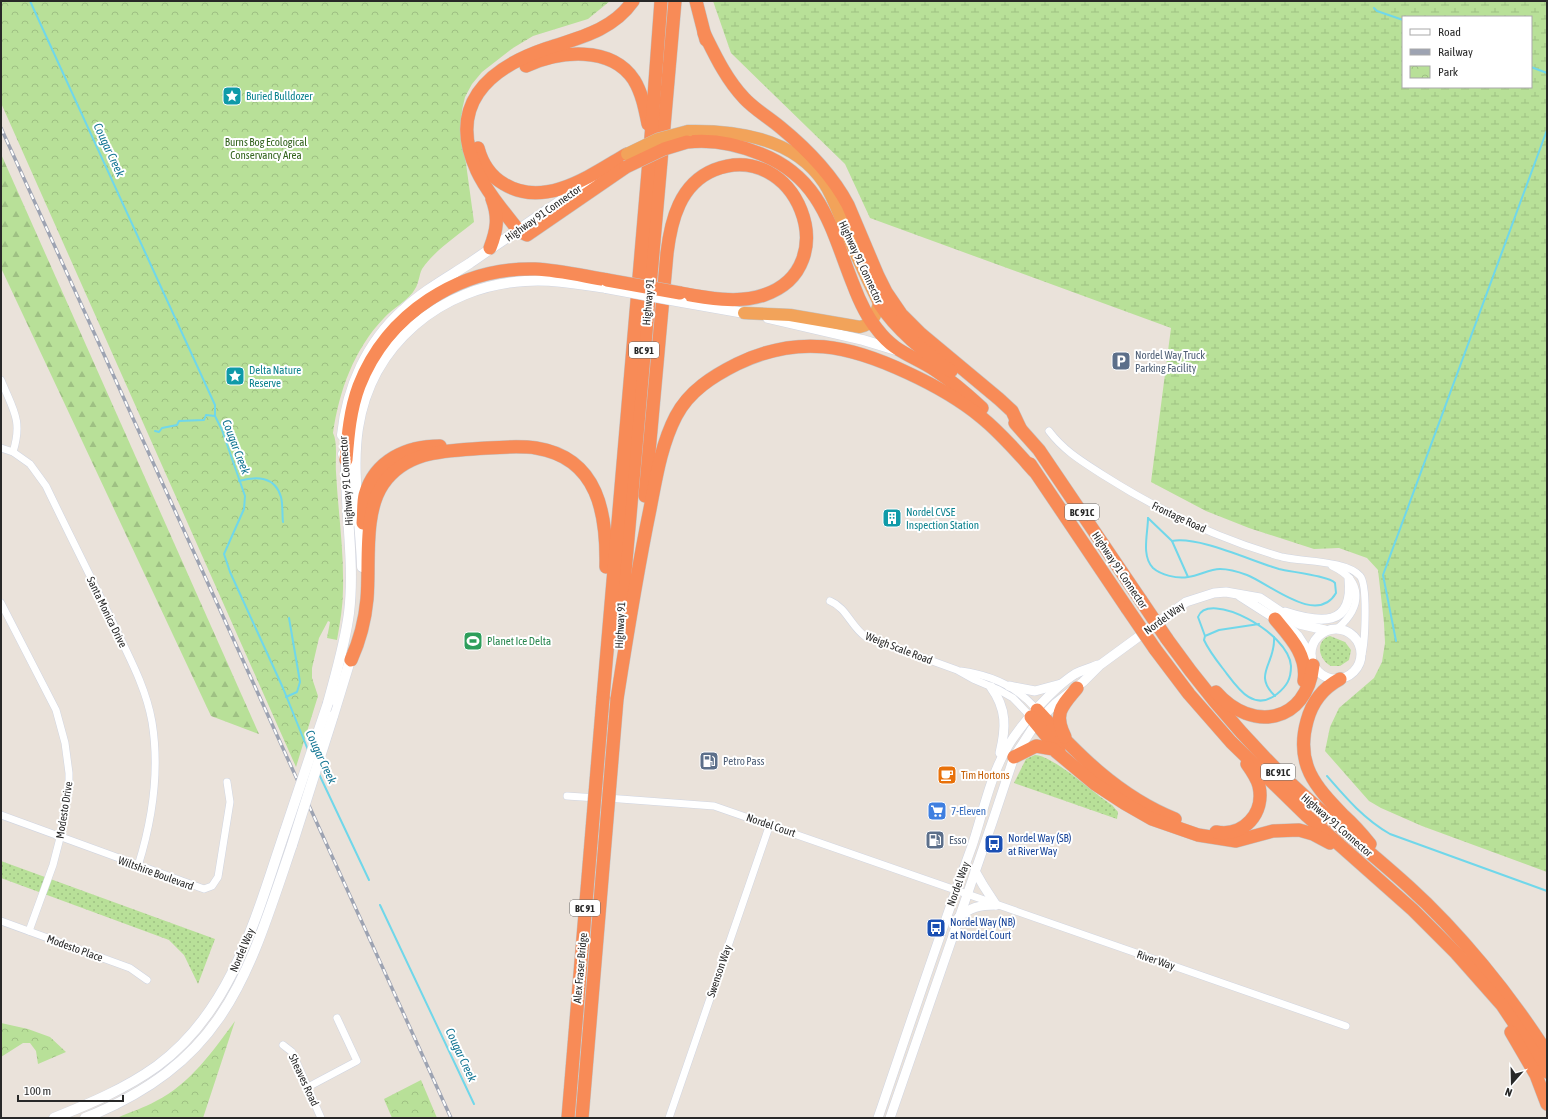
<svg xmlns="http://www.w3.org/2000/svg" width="1548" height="1119" viewBox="0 0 1548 1119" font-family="'Asap Condensed',sans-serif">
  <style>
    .grass { fill: url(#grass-dots) }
    .forest { fill: url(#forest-firs) }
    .wetland { fill: url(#wetland-marsh); fill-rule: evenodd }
    .park { fill: url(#park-crowns) }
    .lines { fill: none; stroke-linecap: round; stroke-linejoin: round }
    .stream { stroke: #70d7ea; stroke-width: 2 }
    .minor-casing { stroke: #d0d5e1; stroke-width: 8 }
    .tertiary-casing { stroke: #d0d5e1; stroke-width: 10 }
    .secondary-casing { stroke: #d0d5e1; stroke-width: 11 }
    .trunk-casing { stroke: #c3c3c3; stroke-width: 13 }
    .motorway-casing { stroke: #c3c3c3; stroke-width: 14 }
    .minor { stroke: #fff; stroke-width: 7 }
    .tertiary { stroke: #fff; stroke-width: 9 }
    .secondary { stroke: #fff; stroke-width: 10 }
    .trunk { stroke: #f2a35a; stroke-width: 12 }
    .motorway { stroke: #f88b57; stroke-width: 13 }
    .rail-casing { stroke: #9da3b2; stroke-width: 3.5 }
    .rail { stroke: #fff; stroke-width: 2; stroke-dasharray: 6; stroke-linecap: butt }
    .secondary-bridge-casing { stroke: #d0d5e1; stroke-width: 11; stroke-linecap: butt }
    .trunk-bridge-casing { stroke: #c3c3c3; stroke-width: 13; stroke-linecap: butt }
    .motorway-bridge-casing { stroke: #c3c3c3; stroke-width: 14; stroke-linecap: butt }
    .secondary-bridge { stroke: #fff; stroke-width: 10 }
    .trunk-bridge { stroke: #f2a35a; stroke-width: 12 }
    .motorway-bridge { stroke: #f88b57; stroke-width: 13 }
    .labels { text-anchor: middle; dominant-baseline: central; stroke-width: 4; stroke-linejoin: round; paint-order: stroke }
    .shield { fill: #fff; stroke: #686868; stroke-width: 1 }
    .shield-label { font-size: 10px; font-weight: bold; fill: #282828 }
    .culture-label { font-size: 11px; fill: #0d838f; stroke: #fff; text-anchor: start }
    .park-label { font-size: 11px; fill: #32621c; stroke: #fff }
    .street-label { font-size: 11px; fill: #282828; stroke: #fff }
    .service-label { font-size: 11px; fill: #4e5e75; stroke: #fff; text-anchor: start }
    .leisure-label { font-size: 11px; fill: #27864d; stroke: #fff; text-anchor: start }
    .food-label { font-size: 11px; fill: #c56008; stroke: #fff; text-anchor: start }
    .shop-label { font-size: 11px; fill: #366cbe; stroke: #fff; text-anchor: start }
    .transit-label { font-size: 11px; fill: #164399; stroke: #fff; text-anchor: start }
    .water-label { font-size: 12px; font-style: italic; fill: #127593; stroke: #fff }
  </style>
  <defs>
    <pattern id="grass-dots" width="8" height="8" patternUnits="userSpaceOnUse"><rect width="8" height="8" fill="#b8e098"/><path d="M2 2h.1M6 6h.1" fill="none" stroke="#9ec083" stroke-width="1.8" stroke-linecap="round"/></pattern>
    <pattern id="forest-firs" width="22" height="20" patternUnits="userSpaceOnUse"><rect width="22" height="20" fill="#b8e098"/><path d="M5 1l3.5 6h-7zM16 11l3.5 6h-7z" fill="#9ec083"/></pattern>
    <pattern id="wetland-marsh" width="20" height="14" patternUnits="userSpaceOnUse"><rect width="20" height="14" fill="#b8e098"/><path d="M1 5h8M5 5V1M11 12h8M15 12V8" fill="none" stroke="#9ec083"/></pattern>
    <pattern id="park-crowns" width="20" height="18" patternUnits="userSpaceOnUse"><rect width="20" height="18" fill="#b8e098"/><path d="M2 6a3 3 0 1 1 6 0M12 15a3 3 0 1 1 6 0" fill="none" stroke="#9ec083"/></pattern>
  </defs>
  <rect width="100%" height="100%" fill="#eae2da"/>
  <g class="grass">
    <path d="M1330 636 1345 642 1351 650 1349 660 1340 666H1331C1319 660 1314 641 1330 636Z"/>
    <path d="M1035 755C1054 756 1093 793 1112 805L1118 812 1117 819 1014 783 1026 759Z"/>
    <path d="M1 861 215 939 198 984 184 955 169 940 1 878Z"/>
  </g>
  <path class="forest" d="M1 154 259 734 211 716 1 268Z"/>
  <path class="wetland" d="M713 1H1547V872L1422 826 1381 808 1369 801 1325 751 1330 727 1339 708 1374 678 1382 662 1385 643 1384 623 1378 570 1367 558 1339 548 1314 549 1249 528 1206 511 1151 482 1171 328 870 218 845 164 731 53ZM1403 17H1531V87H1403Z"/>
  <g class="park">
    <path d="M1 1H610L588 19 533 36 513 48 482 72 472 84 465 97 462 110 461 127 474 222C457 236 435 250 422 269 419 275 419 283 415 289 410 299 392 309 384 318 354 349 339 391 333 433 338 443 335 461 336 472 338 511 344 550 343 589 343 606 340 623 337 640L327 638 330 622 328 621 319 638 312 668V678L318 696 296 767 1 103Z"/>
    <path d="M235 1021 203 1118H117C130 1112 144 1108 156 1101 190 1084 213 1051 235 1021Z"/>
    <path d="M1 1023 28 1029 50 1037 66 1052 38 1064 36 1051 30 1043H23L1 1057Z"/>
    <path d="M421 1080 437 1118H392L384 1099Z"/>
  </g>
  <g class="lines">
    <g class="stream">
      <path d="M30 1 215 405V416L222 430 245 496 244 509 224 554 230 572 283 688 308 750"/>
      <path d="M1374 8 1377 11 1403 20"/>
      <path d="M1531 67 1547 73"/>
      <path d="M155 431 159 432 162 428 177 425 179 421 204 420 206 415 215 416"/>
      <path d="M239 481C256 476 275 476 281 497 283 504 282 514 283 522"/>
      <path d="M1148 518C1148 533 1141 556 1153 568 1161 575 1177 579 1188 577 1199 576 1209 569 1220 569 1229 569 1239 572 1247 575 1270 584 1317 626 1336 593L1335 583C1329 576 1291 572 1279 569 1251 561 1199 536 1172 541"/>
      <path d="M1148 518 1172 541 1188 577"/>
      <path d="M1205 636 1198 617C1208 590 1289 632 1291 666 1291 679 1287 686 1277 694 1253 713 1237 687 1224 670 1217 661 1209 651 1204 640L1205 636 1219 630 1259 624"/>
      <path d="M1274 637C1276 664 1252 674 1275 696"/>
      <path d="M1396 641 1383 575 1547 130"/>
      <path d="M286 697 297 692 300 682 289 618"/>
      <path d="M319 774 369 880"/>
      <path d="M1327 776C1346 798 1364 819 1390 834L1547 891"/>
      <path d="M380 905 474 1104"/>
    </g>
    <g class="minor-casing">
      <g id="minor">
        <path d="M1 380C13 410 23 420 13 452L30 464 46 486C68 532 91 577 113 623 128 655 146 687 152 722 160 771 153 818 138 866"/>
        <path d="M1049 431C1064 451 1083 462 1103 475 1158 510 1218 539 1282 557 1302 562 1346 560 1360 576 1368 585 1365 641 1362 654"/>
        <path d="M1 448 13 452"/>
        <path d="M1332 566C1364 581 1362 607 1338 628"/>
        <path d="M830 601C847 608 851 627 866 637L957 670 973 679 999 690 1013 698 1031 717"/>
        <path d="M1 603 56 710 65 743 69 773V788L60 838 53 865 29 931"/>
        <path d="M961 671C991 675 1017 686 1037 710"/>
        <path d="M567 796 597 798"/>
        <path d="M607 798 714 806 1346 1026"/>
        <path d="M1 815 204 889 212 886 218 877 230 802 227 782"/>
        <path d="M1 921 130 968 147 980"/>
        <path d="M283 1045 292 1052 321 1118"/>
        <path d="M308 1087 357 1061 337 1018"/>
        <path d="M669 1118 770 824"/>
      </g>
    </g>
    <g class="tertiary-casing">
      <g id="tertiary">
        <path d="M1240 596 1290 628 1298 636 1311 656"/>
        <path d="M1285 612C1319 623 1354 628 1349 579"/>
        <circle cx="1336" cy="654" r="25"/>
        <path d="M1009 686 1035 691 1061 684"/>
        <path d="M991 687C1007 709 1006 728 1000 753"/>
        <path d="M975 871 983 885 996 905"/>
        <path d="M958 918C970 907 980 905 996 905"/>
        <path d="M878 1118C909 1027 939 936 972 846 983 813 990 776 1008 746 1021 724 1054 687 1075 674 1082 670 1091 668 1098 665"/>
        <path d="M890 1118 993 820 1014 757 1036 723 1056 703 1083 682 1100 665 1186 602 1214 593 1226 592 1260 598 1299 624 1325 630"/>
      </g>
    </g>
    <g class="secondary-casing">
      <g id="secondary">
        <path d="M682 302 750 314"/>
        <path d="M768 318 863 340 896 350"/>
        <path d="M342 435C347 387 367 342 403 310 423 291 447 278 470 263 510 235 550 209 590 180"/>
        <path d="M362 567C361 522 351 474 358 428 371 344 441 286 525 281 553 279 579 284 606 288"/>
        <path d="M328 703C336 673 345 644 349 613 355 563 345 511 346 460L343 454"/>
        <path d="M333 716 352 654"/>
        <path d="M54 1118C89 1104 125 1089 157 1066 233 1010 256 916 285 831"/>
        <path d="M85 1118C226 1061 247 977 292 845"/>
      </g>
    </g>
    <g class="trunk-casing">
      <path id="trunk" d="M688 131C737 130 795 139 824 183 834 198 839 215 846 231 856 255 867 279 879 303 876 315 873 324 860 327L790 315 744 313"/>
    </g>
    <g class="motorway-casing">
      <g id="motorway">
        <path d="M696 1 706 40"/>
        <path d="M704 33C715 55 726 79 744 98 754 109 768 117 780 127 807 149 831 173 848 205L878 276 886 292 901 314 921 334 999 399 1012 411 1020 428"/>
        <path d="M526 66C559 51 611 45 634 80 642 93 645 109 648 124"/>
        <path d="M687 142C713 139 737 144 761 154 822 178 831 229 853 284 859 300 866 316 877 329 895 353 912 355 935 370 952 381 968 395 982 408"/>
        <path d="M478 148C482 163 490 176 504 184 545 209 591 175 627 154"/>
        <path d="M626 167 527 235 519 231C504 212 487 192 477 171 447 106 487 69 545 49 578 38 612 31 633 1"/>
        <path d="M490 248C497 230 499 217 492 199"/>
        <path d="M879 303C898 332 924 351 951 371"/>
        <path d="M1015 423 1039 450 1140 599"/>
        <path d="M346 460C348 435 350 410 359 386 387 314 459 267 535 269 559 270 583 276 607 280"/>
        <path d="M1030 464 1127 608"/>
        <path d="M645 496 667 253C671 220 680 184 714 170 796 138 847 267 764 295 739 304 706 298 680 293"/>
        <path d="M363 523C364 514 363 503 365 495 375 460 407 446 440 446"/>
        <path d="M1275 619C1290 637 1308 655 1304 681"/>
        <path d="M1167 639C1201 687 1237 730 1278 771 1319 812 1365 847 1408 886 1459 932 1510 995 1547 1053"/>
        <path d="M619 641 675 1"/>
        <path d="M1155 649 1189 694 1231 742 1307 816 1413 910 1456 953 1502 1005 1547 1072"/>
        <path d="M351 660C360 640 365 621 367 599 370 564 363 513 383 484 405 453 439 451 473 449 493 448 515 445 536 448 599 458 607 515 606 567"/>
        <path d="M1340 679C1323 688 1312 702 1307 721 1295 764 1315 786 1343 815 1353 824 1362 834 1370 844"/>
        <path d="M1216 692C1252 733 1307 723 1313 665"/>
        <path d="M603 698 651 137 661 1"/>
        <path d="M617 699C627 635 637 572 650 509 656 478 661 445 676 416 689 391 713 376 737 364 799 334 849 345 908 373 934 385 959 399 981 417 1001 433 1017 452 1034 471"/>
        <path d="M1037 710C1077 754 1118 796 1175 819"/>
        <path d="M1031 717 1059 751"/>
        <path d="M1065 737C1053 713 1062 706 1077 688"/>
        <path d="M1014 757 1036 746 1053 749 1095 784 1124 803 1152 819 1198 835 1236 841 1273 831 1299 830 1313 834 1330 843"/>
        <path d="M1216 832C1244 837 1265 813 1259 786 1257 778 1252 771 1247 764"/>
        <path d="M1511 1032 1536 1075 1547 1104"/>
      </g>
    </g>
    <use href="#minor" class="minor"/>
    <use href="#tertiary" class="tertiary"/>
    <use href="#secondary" class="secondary"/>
    <use href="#trunk" class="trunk"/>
    <use href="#motorway" class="motorway"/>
    <g class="rail-casing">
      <path id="rail" d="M1 128 451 1118"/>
    </g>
    <use href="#rail" class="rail"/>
    <g class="secondary-bridge-casing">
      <g id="secondary-bridge">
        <path d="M606 288 682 302"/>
        <path d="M285 831 328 703"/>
        <path d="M292 845 333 716"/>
      </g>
    </g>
    <g class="trunk-bridge-casing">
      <path id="trunk-bridge" d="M627 154 658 139 688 131"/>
    </g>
    <g class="motorway-bridge-casing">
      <g id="motorway-bridge">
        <path d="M626 167 664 149 687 142"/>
        <path d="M607 280 680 293"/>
        <path d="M1140 599 1167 639"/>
        <path d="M1127 608 1155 649"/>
        <path d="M568 1118 603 698"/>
        <path d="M582 1118 617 699"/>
      </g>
    </g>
    <use href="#secondary-bridge" class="secondary-bridge"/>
    <use href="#trunk-bridge" class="trunk-bridge"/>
    <use href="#motorway-bridge" class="motorway-bridge"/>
  </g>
  <defs>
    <g id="sight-square" transform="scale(1)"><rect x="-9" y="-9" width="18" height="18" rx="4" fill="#0f9aa8" stroke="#fff"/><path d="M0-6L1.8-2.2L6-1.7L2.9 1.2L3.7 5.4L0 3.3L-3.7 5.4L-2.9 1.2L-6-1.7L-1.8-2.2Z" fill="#fff"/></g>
    <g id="parking-square" transform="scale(1)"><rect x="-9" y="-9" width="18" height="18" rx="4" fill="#5c6f8a" stroke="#fff"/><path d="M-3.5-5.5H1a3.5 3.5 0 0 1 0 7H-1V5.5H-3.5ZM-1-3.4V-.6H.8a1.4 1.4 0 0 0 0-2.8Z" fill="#fff"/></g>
    <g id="building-square" transform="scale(1)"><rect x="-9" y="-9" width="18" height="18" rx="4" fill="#0f9aa8" stroke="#fff"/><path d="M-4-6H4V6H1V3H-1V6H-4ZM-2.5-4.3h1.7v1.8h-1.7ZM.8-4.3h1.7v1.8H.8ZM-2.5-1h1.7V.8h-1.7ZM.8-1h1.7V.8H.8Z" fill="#fff"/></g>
    <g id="stadium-square" transform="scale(1)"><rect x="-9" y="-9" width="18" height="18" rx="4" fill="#2e9e5b" stroke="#fff"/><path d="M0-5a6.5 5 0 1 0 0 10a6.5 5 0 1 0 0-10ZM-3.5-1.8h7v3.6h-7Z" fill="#fff"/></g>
    <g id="fuel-square" transform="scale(1)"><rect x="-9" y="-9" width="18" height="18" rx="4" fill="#5c6f8a" stroke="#fff"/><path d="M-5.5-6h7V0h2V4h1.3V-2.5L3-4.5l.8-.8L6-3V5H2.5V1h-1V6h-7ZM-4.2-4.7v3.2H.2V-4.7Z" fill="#fff"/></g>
    <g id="cafe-square" transform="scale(1)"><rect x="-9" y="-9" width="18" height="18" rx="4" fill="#e8710a" stroke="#fff"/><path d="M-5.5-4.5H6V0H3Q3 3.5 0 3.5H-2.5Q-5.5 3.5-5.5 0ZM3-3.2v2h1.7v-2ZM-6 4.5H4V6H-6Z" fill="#fff"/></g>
    <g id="supermarket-square" transform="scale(1)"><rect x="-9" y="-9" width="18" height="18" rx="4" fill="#3f7fe0" stroke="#fff"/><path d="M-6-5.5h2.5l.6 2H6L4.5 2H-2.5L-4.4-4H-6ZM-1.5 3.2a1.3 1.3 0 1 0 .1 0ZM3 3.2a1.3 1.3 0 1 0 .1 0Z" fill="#fff"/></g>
    <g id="bus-square" transform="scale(1)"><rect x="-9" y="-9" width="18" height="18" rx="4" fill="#1a4fb4" stroke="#fff"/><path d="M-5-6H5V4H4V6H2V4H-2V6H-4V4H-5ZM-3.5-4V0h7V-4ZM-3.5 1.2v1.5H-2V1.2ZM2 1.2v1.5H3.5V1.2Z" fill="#fff"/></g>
  </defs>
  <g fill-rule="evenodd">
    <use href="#sight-square" x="232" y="96"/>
    <use href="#parking-square" x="1121" y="361"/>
    <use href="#sight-square" x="235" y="376"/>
    <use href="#building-square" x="892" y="518"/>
    <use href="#stadium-square" x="473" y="641"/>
    <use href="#fuel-square" x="709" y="761"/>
    <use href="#cafe-square" x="947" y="775"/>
    <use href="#supermarket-square" x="937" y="811"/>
    <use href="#fuel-square" x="935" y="840"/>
    <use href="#bus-square" x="994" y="844"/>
    <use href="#bus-square" x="936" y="928"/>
  </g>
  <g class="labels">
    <g class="shield">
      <rect x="629" y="342" width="30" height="16" rx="3"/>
      <rect x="1065" y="504" width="34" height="16" rx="3"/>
      <rect x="1261" y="764" width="34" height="16" rx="3"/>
      <rect x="570" y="900" width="30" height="16" rx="3"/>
    </g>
    <g class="shield-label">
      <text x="644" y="350">BC 91</text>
      <text x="1082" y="512">BC 91C</text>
      <text x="1278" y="772">BC 91C</text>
      <text x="585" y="908">BC 91</text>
    </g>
    <g class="culture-label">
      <text x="246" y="96">Buried Bulldozer</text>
      <text x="249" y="370">Delta Nature<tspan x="249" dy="13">Reserve</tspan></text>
      <text x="906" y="512">Nordel CVSE<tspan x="906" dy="13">Inspection Station</tspan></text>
    </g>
    <g class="park-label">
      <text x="266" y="142">Burns Bog Ecological<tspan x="266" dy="13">Conservancy Area</tspan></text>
    </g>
    <g class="street-label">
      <text transform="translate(543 213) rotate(-35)">Highway 91 Connector</text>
      <text transform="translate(861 262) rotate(65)">Highway 91 Connector</text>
      <text transform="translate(648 302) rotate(-85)">Highway 91</text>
      <text transform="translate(346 481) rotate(-94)">Highway 91 Connector</text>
      <text transform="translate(1179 517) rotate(25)">Frontage Road</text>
      <text transform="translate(1120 570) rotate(56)">Highway 91 Connector</text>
      <text transform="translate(107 612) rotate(64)">Santa Monica Drive</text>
      <text transform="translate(1164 618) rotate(-36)">Nordel Way</text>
      <text transform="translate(620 625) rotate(-87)">Highway 91</text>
      <text transform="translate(899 648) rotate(21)">Weigh Scale Road</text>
      <text transform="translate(64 810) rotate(-81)">Modesto Drive</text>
      <text transform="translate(771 825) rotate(19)">Nordel Court</text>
      <text transform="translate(1337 825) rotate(41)">Highway 91 Connector</text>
      <text transform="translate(156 873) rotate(20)">Wiltshire Boulevard</text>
      <text transform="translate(958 884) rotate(-70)">Nordel Way</text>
      <text transform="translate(75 948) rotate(20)">Modesto Place</text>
      <text transform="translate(242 950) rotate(-67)">Nordel Way</text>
      <text transform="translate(1156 960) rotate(19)">River Way</text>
      <text transform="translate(580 968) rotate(-85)">Alex Fraser Bridge</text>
      <text transform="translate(719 971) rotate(-71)">Swenson Way</text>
      <text transform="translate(304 1080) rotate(65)">Sheaves Road</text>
    </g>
    <g class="service-label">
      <text x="1135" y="355">Nordel Way Truck<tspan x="1135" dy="13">Parking Facility</tspan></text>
      <text x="723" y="761">Petro Pass</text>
      <text x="949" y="840">Esso</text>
    </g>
    <g class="leisure-label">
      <text x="487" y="641">Planet Ice Delta</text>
    </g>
    <g class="food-label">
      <text x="961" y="775">Tim Hortons</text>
    </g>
    <g class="shop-label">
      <text x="951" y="811">7-Eleven</text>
    </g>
    <g class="transit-label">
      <text x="1008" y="838">Nordel Way (SB)<tspan x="1008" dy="13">at River Way</tspan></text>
      <text x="950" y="922">Nordel Way (NB)<tspan x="950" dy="13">at Nordel Court</tspan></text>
    </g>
    <g class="water-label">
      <text transform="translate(109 150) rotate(65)">Cougar Creek</text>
      <text transform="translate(236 447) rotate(69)">Cougar Creek</text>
      <text transform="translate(321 757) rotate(65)">Cougar Creek</text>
      <text transform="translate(461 1055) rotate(65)">Cougar Creek</text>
    </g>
  </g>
  <rect width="1548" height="1119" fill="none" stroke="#282828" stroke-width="4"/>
  <rect x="1402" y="16" width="130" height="72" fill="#ffffff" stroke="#a9a9a9"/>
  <rect x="1410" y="29" width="20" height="6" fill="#ffffff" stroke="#a9a9a9"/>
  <text x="1438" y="36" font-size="12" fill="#282828">Road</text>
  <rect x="1410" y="49" width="20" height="6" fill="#9da3b2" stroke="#a9a9a9"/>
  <text x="1438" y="56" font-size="12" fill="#282828">Railway</text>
  <rect x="1410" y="66" width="20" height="12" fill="url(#park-crowns)" stroke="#a9a9a9"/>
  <text x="1438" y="76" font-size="12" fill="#282828">Park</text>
  <g transform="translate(1512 1083) rotate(200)" stroke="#ffffff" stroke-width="3" paint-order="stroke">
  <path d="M0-3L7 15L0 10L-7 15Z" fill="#282828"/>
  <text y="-6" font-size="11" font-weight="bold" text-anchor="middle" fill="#282828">N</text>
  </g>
  <path d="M18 1095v6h105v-6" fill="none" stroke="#282828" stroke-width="2"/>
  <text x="24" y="1095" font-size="12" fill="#282828" stroke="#ffffff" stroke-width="3" paint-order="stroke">100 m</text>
</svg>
